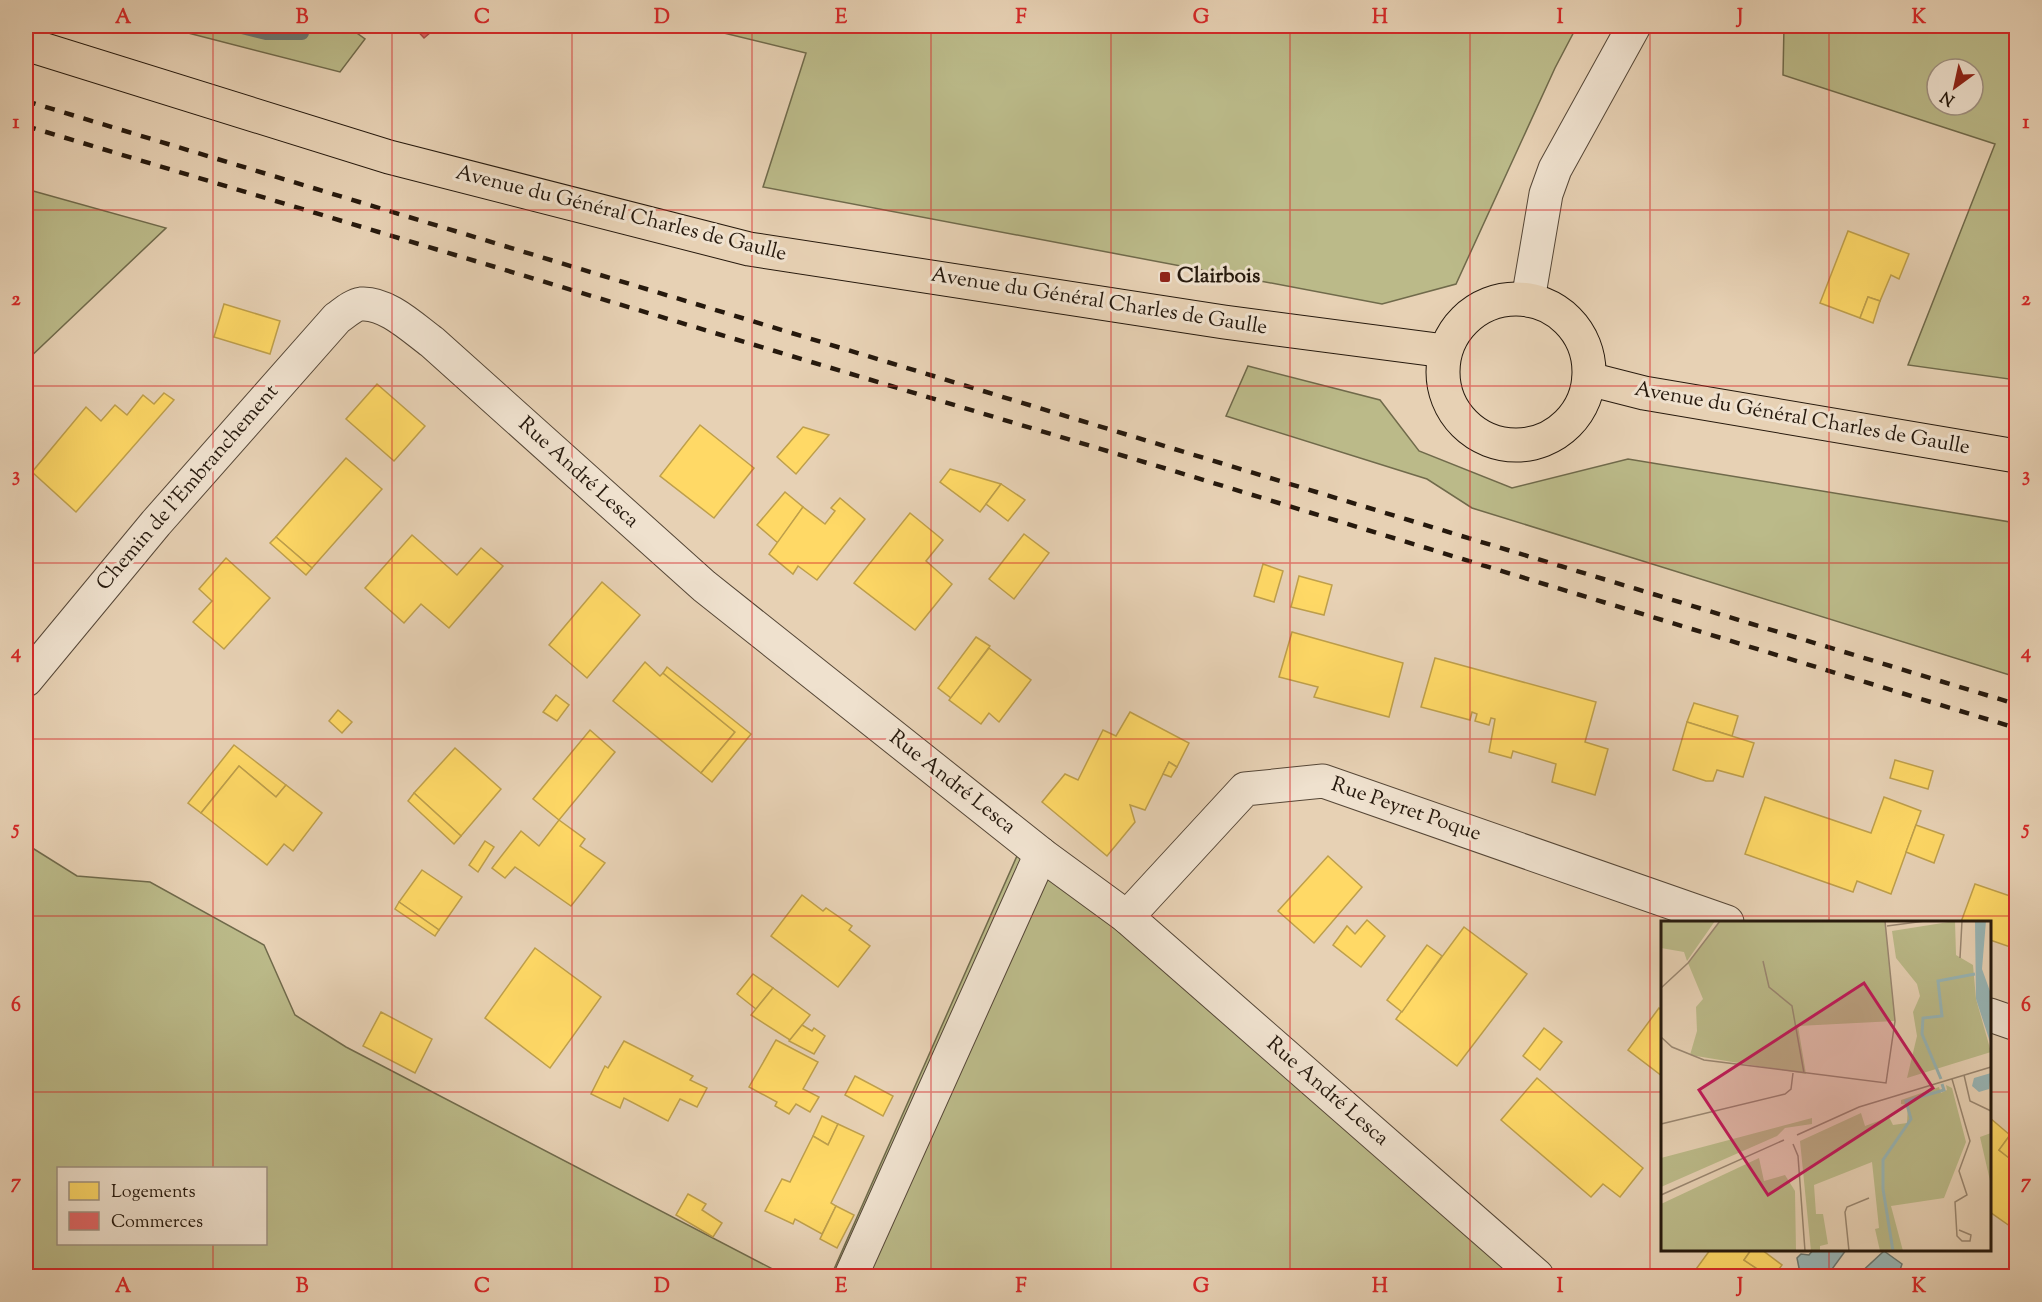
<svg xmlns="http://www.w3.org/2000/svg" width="2042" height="1302" viewBox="0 0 2042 1302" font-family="'Sorts Mill Goudy',serif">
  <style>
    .green { fill: #bbba89; stroke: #706a4b; stroke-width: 1.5; fill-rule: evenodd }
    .water { fill: #98b5b5; stroke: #6a7772; stroke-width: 1.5 }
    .homes { fill: #ffd966; stroke: #be9f4b; stroke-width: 1.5 }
    .shops { fill: #e06666; stroke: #a84f4b; stroke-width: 1.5 }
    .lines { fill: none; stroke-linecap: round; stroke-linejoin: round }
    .stream { stroke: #6a7772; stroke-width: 14 }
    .minor-casing { stroke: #564737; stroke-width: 35 }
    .major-casing { stroke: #26190d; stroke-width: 35 }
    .minor { stroke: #efe1ce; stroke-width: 33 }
    .major { stroke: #e7d1b4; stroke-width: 33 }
    .rail { stroke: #26190d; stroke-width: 4.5; stroke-dasharray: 10 10; stroke-linecap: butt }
    .grid { fill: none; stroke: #d62828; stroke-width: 1.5; stroke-opacity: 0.55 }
    .poi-dot { fill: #8f2418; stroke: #efe1ce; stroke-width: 2 }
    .labels { text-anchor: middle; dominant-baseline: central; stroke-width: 6; stroke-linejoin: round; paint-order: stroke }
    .street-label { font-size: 21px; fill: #26190d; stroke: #efe1ce }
    .poi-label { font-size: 21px; font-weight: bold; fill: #26190d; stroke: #efe1ce; text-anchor: start }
    .inset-river { fill: none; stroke: #98b5b5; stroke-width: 3 }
    .inset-road { fill: none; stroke: #9a8771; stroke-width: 1.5 }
    .view { fill: #c2185b; fill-opacity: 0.15; stroke: #c2185b; stroke-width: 3 }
    .inset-edge { fill: none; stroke: #26190d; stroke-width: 3 }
    .neatline { fill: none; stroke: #d62828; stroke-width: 2 }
    .grid-label { font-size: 20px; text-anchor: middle; font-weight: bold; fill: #d62828 }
  </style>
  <rect width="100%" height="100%" fill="#e7d1b4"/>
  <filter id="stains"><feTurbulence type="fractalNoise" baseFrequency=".00333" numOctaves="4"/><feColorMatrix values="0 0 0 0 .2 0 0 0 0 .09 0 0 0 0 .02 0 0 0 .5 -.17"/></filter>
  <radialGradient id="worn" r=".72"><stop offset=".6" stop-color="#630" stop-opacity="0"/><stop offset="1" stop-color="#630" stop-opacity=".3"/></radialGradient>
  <g class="green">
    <path d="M161 26H347L365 39 340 72Z"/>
    <path d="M695 26H1577L1555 68 1456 284 1382 304 763 187 806 53Z"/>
    <path d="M1784 26H2016V380L1908 365 1995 144 1783 75ZM1937 69H1973V105H1937Z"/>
    <path d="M26 189 166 228 26 361Z"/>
    <path d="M1248 366 1380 400 1419 451 1512 488 1628 459 2016 523V677L1472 508 1427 479 1226 416Z"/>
    <path d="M1024 840 1537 1276H831Z"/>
    <path d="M26 844 77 876 150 882 264 945 295 1015 346 1047 786 1276H26ZM58 1168H266V1244H58Z"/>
  </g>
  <g class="water">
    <path d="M1813 1250H1846L1827 1276H1803L1797 1272 1799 1268 1797 1258 1801 1254 1809 1255Z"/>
    <path d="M1884 1251 1902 1264 1898 1276H1857Z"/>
  </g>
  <g class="homes">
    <path d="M1848 231 1909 254 1899 279 1891 275 1880 301 1868 297 1860 318 1820 303Z"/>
    <path d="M1868 297 1880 301 1873 323 1860 318Z"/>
    <path d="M224 304 280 321 270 354 214 337Z"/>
    <path d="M377 384 425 426 394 461 346 419Z"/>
    <path d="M164 393 174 400 76 512 32 472 86 407 101 421 115 405 127 415 143 395 154 404Z"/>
    <path d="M700 425 754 468 714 518 660 476Z"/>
    <path d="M803 427 829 435 796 474 777 457Z"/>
    <path d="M346 458 382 489 312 568 276 537Z"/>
    <path d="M950 469 1001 484 980 512 940 482Z"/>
    <path d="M1001 484 1025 500 1008 521 986 504Z"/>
    <path d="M785 492 803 507 778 543 757 525Z"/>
    <path d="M840 498 865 519 817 580 798 566 793 574 769 554 803 507 825 524 835 511 831 508Z"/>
    <path d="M910 513 943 540 926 561 952 584 915 630 854 583Z"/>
    <path d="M1024 534 1049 553 1014 599 989 579Z"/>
    <path d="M412 535 457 575 481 548 503 566 449 628 421 604 404 623 365 588Z"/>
    <path d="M276 537 312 568 306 575 270 543Z"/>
    <path d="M226 558 270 598 224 649 193 622 212 601 199 589Z"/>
    <path d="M1263 564 1283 571 1274 602 1254 596Z"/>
    <path d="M1299 576 1332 585 1324 615 1291 607Z"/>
    <path d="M602 582 640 615 587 678 549 645Z"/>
    <path d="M1292 632 1403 663 1389 717 1314 697 1318 687 1279 677Z"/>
    <path d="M976 637 990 646 951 698 938 688Z"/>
    <path d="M989 648 1031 680 999 722 989 713 981 724 949 700Z"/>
    <path d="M1435 658 1596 702 1585 742 1608 749 1595 795 1552 782 1556 764 1513 751 1511 758 1489 752 1495 719 1491 718 1489 725 1475 721 1477 714 1472 712 1470 720 1421 707Z"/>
    <path d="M645 662 660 676 663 673 735 732 701 773 613 701Z"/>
    <path d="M667 667 751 734 712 782 701 773 735 732 663 673Z"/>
    <path d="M556 695 569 705 557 721 543 712Z"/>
    <path d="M1694 703 1738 716 1732 736 1687 722Z"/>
    <path d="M338 710 352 722 342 733 329 721Z"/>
    <path d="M1130 712 1189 743 1177 767 1169 762 1145 810 1130 805 1135 822 1107 856 1042 802 1065 774 1078 780 1103 730 1116 736Z"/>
    <path d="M1687 722 1754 743 1743 777 1717 770 1713 781H1706L1673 770Z"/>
    <path d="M590 730 615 752 559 820 533 799Z"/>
    <path d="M234 745 286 785 276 797 239 766 201 813 188 803Z"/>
    <path d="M455 748 501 789 461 836 414 793Z"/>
    <path d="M1895 760 1933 771 1928 789 1890 778Z"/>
    <path d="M1169 762 1177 767 1171 777 1163 774Z"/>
    <path d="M239 766 276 797 286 785 322 813 293 851 284 844 267 865 201 813Z"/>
    <path d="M414 793 461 836 454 844 408 801Z"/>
    <path d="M1765 797 1871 833 1884 797 1921 811 1891 894 1857 881 1853 892 1745 854Z"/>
    <path d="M559 820 585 839 580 846 605 863 571 906 515 867 505 878 492 868 521 831 539 846Z"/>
    <path d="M1916 825 1944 835 1934 863 1906 852Z"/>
    <path d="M485 841 494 847 478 872 469 865Z"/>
    <path d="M1328 856 1362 887 1314 943 1278 911Z"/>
    <path d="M422 870 462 897 439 930 399 902Z"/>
    <path d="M1975 884 2016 898V949L1990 940V922H1961Z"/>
    <path d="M802 895 823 911 826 908 852 926 849 930 870 946 838 987 771 936Z"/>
    <path d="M399 902 439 930 435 936 395 909Z"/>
    <path d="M1367 920 1385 936 1361 967 1333 945 1347 926 1355 934Z"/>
    <path d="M1464 927 1527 974 1457 1066 1396 1019Z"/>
    <path d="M1427 945 1442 956 1402 1012 1387 1000Z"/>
    <path d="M535 948 601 997 550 1068 485 1018Z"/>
    <path d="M753 974 773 988 756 1009 737 994Z"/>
    <path d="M773 988 810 1015 790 1040 751 1015Z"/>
    <path d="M1659 1008 1662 1011V1076L1628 1050Z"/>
    <path d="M381 1012 432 1039 415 1073 363 1046Z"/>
    <path d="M802 1025 812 1031 814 1028 825 1036 814 1054 789 1041Z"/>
    <path d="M1544 1028 1562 1042 1540 1070 1523 1056Z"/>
    <path d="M776 1040 818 1062 803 1089 819 1097 810 1112 796 1104 789 1114 775 1106 777 1102 749 1087Z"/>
    <path d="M624 1041 693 1076 690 1080 707 1088 697 1107 680 1099 668 1121 624 1098 620 1108 591 1094 605 1066 608 1068Z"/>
    <path d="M855 1076 893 1096 883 1116 845 1095Z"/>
    <path d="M1537 1078 1643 1168 1620 1197 1603 1184 1591 1197 1501 1120Z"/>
    <path d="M822 1116 838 1124 828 1145 813 1136Z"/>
    <path d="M1990 1118 2010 1135 1999 1150 2016 1163V1225L2014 1229 1990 1212Z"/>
    <path d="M838 1124 864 1136 831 1203 836 1206 822 1234 795 1219 793 1224 765 1211 782 1179 790 1182 813 1136 828 1145Z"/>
    <path d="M2010 1135 2016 1139V1147L2009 1158 1999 1150Z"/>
    <path d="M688 1194 706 1204 702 1210 722 1223 713 1237 676 1215Z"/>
    <path d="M836 1206 854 1215 837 1248 820 1239Z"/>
    <path d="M1710 1250H1751L1744 1260 1768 1276H1691Z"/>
    <path d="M1751 1250H1762L1782 1265 1774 1276H1768L1744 1260Z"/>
  </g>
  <path class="shops" d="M413 26H438L424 38Z"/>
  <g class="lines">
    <path class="stream" d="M238 26 266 33H302L303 26"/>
    <g class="minor-casing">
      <g id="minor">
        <path d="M1528 300 1546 194 1555 169 1634 26"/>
        <path d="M26 680 156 523 337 318C343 314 353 305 361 304 386 302 413 328 432 342L704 586 1041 854 1127 917 1537 1276"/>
        <path d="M1127 917 1245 789 1323 781 1727 922"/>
        <path d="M1990 1015 2016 1024"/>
        <path d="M851 1276 1041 854"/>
      </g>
    </g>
    <g class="major-casing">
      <g id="major">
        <path d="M26 44 389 157 749 249 1224 322 1445 351"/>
        <circle cx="1516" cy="372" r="73"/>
        <path d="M1589 379 1644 393 2016 456"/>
      </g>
    </g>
    <use href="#minor" class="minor"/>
    <use href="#major" class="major"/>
    <g class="rail">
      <path d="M26 101 2016 704"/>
      <path d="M26 126 1174 471 2016 728"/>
    </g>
  </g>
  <path class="grid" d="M213 26V1168M392 26V1276M572 26V1276M752 26V1276M931 26V1276M1111 26V1276M1290 26V1276M1470 26V1276M1650 26V1276M1829 26V922M26 210H2016M26 386H2016M26 563H2016M26 739H2016M26 916H2016M26 1092H1662M1990 1092H2016M213 1244V1276M1829 1250V1276"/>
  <rect class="poi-dot" x="1159" y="271" width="12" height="12" rx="3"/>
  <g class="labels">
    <g class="street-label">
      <text transform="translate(621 214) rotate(14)">Avenue du Général Charles de Gaulle</text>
      <text transform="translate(1099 302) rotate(9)">Avenue du Général Charles de Gaulle</text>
      <text transform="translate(1802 419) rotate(10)">Avenue du Général Charles de Gaulle</text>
      <text transform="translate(578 473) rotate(42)">Rue André Lesca</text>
      <text transform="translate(188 488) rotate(-49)">Chemin de l'Embranchement</text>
      <text transform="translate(952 783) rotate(38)">Rue André Lesca</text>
      <text transform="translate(1406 810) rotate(19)">Rue Peyret Poque</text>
      <text transform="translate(1327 1092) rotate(41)">Rue André Lesca</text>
    </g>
    <g class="poi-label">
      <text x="1177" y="277">Clairbois</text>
    </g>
  </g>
  <g transform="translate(1661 921)">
    <rect width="330" height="330" fill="#e7d1b4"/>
    <path d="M0 0H54L26 40 23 31 0 27ZM59 0H224L234 100 137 105 145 153 29 134 36 110 35 86 42 78 27 42ZM294 0 295 34 312 44 315 78 330 131 246 157 256 115 252 91 259 75 256 63 235 37 231 10ZM285 164 291 167 305 221 283 277 230 285 242 330H219L214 308 218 307 211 241 153 264 155 293H162L167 323 159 325V330H150L139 220 200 192 204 205 228 196 232 204 246 202 247 184 240 183V179L278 166 280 172 286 169ZM151 197V203L124 207 116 215 0 266V237ZM330 212V264L319 216ZM98 237 103 260 124 254 134 270 135 330H0V283Z" fill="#bbba89"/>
    <path d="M314 0H325L321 48 330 73V124L315 78ZM330 152 328 168 318 171 311 165 313 157Z" fill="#98b5b5"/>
    <path class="inset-river" d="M280 158 261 113 262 97 281 95 277 60 314 53M232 330 222 268V239L250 198 245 180 283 169 281 163"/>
    <path class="inset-road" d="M226 5 264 0M299 37 301 0M102 40 108 66 131 85 143 152M0 67 27 42 59 0M0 116 11 126 43 139 225 162 234 100 224 0M303 154 309 180 330 190M291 158 309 220 298 250 306 274 294 281 296 315 301 320H309L310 314 298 309M0 203 124 173 130 168 132 152M136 214 198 186 330 146M132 223 137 235 144 330M0 274 123 219M188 330 184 291 186 286 208 277"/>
    <path class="view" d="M203 62 272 167 107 274 38 169Z"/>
    <rect width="330" height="330" class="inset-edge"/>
  </g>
  <rect width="2042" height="1302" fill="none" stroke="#e7d1b4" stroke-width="66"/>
  <rect x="57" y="1167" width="210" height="78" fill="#efe1ce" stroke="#9f9181" stroke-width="1.5"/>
  <rect x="69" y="1182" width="30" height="18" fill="#ffd966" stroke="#9f9181" stroke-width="1.5"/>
  <text x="111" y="1197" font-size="18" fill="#26190d">Logements</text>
  <rect x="69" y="1212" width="30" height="18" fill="#e06666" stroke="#9f9181" stroke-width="1.5"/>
  <text x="111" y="1227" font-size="18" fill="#26190d">Commerces</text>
  <g transform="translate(1955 87) rotate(213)"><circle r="28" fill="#efe1ce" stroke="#9f9181" stroke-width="1.5"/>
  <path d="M0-4.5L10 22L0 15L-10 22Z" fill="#8f2418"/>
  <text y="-9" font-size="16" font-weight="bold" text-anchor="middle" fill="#26190d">N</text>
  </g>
  <rect x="33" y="33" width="1976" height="1236" class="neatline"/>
  <g class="grid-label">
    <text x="123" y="23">A</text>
    <text x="302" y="23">B</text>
    <text x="482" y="23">C</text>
    <text x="662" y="23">D</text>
    <text x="841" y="23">E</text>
    <text x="1021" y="23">F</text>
    <text x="1201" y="23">G</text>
    <text x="1380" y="23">H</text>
    <text x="1560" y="23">I</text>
    <text x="1740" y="23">J</text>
    <text x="1919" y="23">K</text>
    <text x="16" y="128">1</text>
    <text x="2026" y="128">1</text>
    <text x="16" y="305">2</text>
    <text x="2026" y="305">2</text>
    <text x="16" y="481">3</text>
    <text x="2026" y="481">3</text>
    <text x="16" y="658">4</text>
    <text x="2026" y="658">4</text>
    <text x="16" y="834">5</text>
    <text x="2026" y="834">5</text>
    <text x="16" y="1011">6</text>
    <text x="2026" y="1011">6</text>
    <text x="16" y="1188">7</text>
    <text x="2026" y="1188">7</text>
    <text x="123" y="1292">A</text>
    <text x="302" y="1292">B</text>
    <text x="482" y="1292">C</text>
    <text x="662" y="1292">D</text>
    <text x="841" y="1292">E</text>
    <text x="1021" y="1292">F</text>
    <text x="1201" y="1292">G</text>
    <text x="1380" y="1292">H</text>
    <text x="1560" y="1292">I</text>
    <text x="1740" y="1292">J</text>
    <text x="1919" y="1292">K</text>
  </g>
  <rect width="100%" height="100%" filter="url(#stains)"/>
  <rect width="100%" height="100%" fill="url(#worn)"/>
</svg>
